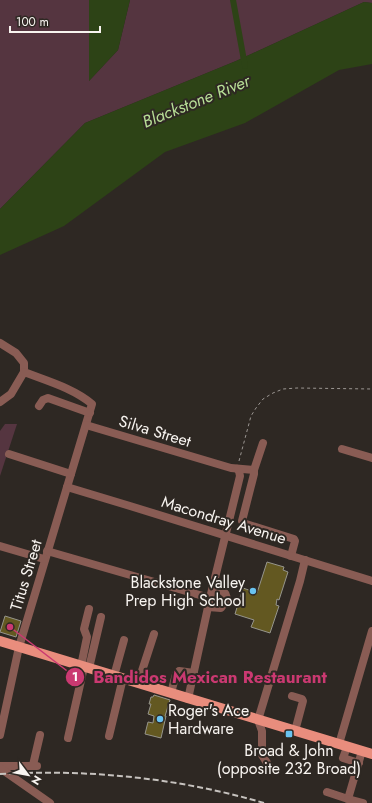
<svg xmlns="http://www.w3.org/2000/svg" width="372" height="803" viewBox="0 0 372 803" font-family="Jost,sans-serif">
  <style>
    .green { fill: #553540 }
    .water { fill: #2d4316 }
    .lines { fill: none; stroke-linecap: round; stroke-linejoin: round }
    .canal { stroke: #2d4316; stroke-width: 6 }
    .building { fill: #635821; stroke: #96958c }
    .path { stroke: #9b9692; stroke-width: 1; stroke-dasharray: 3 3; stroke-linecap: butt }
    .minor { stroke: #895c54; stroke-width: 8 }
    .major { stroke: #e98d7d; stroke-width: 10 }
    .rail { stroke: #c6c2be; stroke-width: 2; stroke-dasharray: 6 3; stroke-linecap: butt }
    .poi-dot { fill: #69c3f1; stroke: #2e2823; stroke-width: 1.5 }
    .labels { text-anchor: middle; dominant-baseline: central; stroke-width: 4; stroke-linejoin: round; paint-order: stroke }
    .street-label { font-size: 16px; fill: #f8f4f0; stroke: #2e2823 }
    .poi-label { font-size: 16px; fill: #f8f4f0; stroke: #2e2823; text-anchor: end }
    .water-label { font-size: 17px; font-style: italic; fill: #b7de96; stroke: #2e2823 }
    .leader { fill: none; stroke: #ca3971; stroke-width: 1.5 }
    .callout-dot { fill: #ca3971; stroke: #2e2823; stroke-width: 1.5 }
    .mark-label { font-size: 12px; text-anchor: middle; font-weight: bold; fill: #fff }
    .callout-label { font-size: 17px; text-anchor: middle; font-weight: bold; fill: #ca3971; stroke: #2e2823; stroke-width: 4; stroke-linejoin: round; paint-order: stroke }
  </style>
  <rect width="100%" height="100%" fill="#2e2823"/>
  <g class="green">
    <path d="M0 0H89V81L118 50 130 0H372V3L364 2 236 61 85 123 0 209Z"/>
    <path d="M5 424H17L0 476V431Z"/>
  </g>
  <g class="water">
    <path d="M89 0H130L118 50 89 81Z"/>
    <path d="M364 2 372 3V64L339 70 245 123 165 152 64 226 0 255V209L85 123 236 61Z"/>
  </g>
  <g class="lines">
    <path class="canal" d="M233 0 245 66"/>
  </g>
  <g class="building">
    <path d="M267 562 284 567 283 570 288 572 279 600 277 599 276 605 279 606 270 633 251 627 254 620 235 614 243 588 257 593Z"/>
    <path d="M5 616 21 621 16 637 0 632Z"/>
    <path d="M154 695 170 700 165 716H166L161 738 145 734 148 722 153 723 154 716 148 714 151 704H149L151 697H153Z"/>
  </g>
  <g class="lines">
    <path class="path" d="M239 461 251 416 256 408 263 399 273 393 283 389 297 388 372 389"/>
    <g class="minor">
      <path d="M0 343 16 353 24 363V372"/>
      <path d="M0 402 11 394 24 372C47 381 73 388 92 404L19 647 0 735"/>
      <path d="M39 406 43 400 48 398 90 413"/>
      <path d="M86 425 231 468 254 470"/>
      <path d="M263 443 254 470V474L242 521 243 523 294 539 295 541 291 556"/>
      <path d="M342 449 372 458"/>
      <path d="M9 454 71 474"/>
      <path d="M67 487 130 506 372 581"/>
      <path d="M0 546 44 559"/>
      <path d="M47 551 210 598"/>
      <path d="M208 607 221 608C232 595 225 591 213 587"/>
      <path d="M81 666 87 637 84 629 89 609"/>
      <path d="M89 668 101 617"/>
      <path d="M114 676 124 640"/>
      <path d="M138 683 154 634"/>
      <path d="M171 693 176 674 179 671 194 673"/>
      <path d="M292 696 302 699 303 701 295 731"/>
      <path d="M188 699 210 598 240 476 239 471 237 469"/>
      <path d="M109 736 123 678"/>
      <path d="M68 738 84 667"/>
      <path d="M339 744 372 631"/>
      <path d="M347 747 343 758 359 763"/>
      <path d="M33 765 40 735"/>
      <path d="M0 766H37"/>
      <path d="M269 766 262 755V731L258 720 300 581 305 560"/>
      <path d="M0 768 50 803"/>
      <path d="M327 792 348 799 362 751"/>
      <path d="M348 799 363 803"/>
    </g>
    <path class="major" d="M0 641 372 754"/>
    <path class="rail" d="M0 774C89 769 179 778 264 803"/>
  </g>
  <g class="poi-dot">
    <circle cx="253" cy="591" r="4"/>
    <circle cx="160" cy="719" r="4"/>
    <rect x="285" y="730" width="8" height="8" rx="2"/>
  </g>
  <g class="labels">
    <g class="street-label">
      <text transform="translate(155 431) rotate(17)">Silva Street</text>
      <text transform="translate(224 520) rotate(17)">Macondray Avenue</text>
      <text transform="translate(26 575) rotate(-73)">Titus Street</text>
    </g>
    <g class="poi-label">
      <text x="245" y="582">Blackstone Valley<tspan x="245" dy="18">Prep High School</tspan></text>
      <text x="168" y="710" text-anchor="start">Roger's Ace<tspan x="168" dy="18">Hardware</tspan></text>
      <text x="289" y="750" text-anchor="middle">Broad &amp; John<tspan x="289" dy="18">(opposite 232 Broad)</tspan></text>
    </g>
    <g class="water-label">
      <text transform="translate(196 101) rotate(-22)">Blackstone River</text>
    </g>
  </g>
  <path class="leader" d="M10 627L75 677"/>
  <g class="callout-dot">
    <circle cx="10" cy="627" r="4"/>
    <circle cx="75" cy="677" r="10"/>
  </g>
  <g class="mark-label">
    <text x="75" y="681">1</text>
  </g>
  <g class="callout-label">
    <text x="210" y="683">Bandidos Mexican Restaurant</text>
  </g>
  <g transform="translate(28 775) rotate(122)" stroke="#2e2823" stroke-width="3" paint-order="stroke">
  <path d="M0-3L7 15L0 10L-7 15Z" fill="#f8f4f0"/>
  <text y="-6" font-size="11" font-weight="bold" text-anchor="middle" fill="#f8f4f0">N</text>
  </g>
  <path d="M10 26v6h90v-6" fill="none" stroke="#f8f4f0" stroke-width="2"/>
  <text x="16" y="26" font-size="12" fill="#f8f4f0" stroke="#2e2823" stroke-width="3" paint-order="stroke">100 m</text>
</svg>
